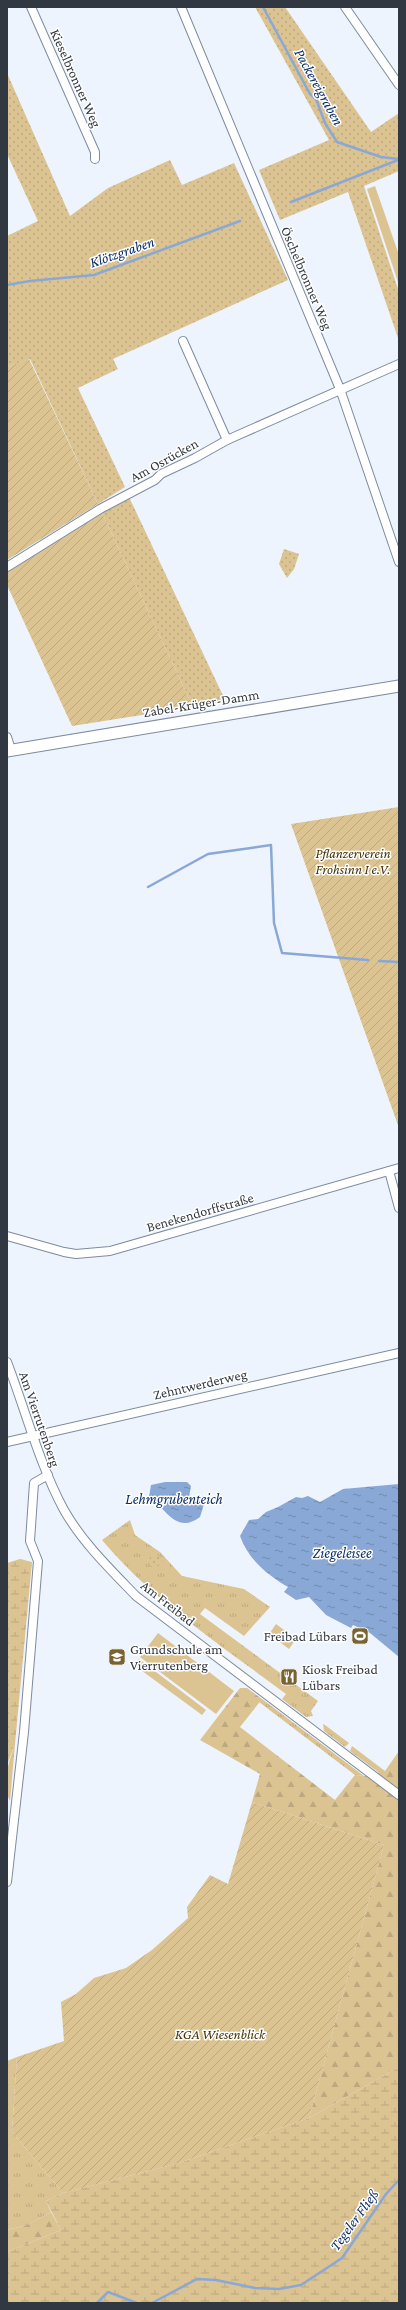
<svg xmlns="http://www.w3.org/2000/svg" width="406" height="2310" viewBox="0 0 406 2310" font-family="'Crimson Pro',serif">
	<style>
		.grass { fill: url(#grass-tufts) }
		.forest { fill: url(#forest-firs) }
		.wetland { fill: url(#wetland-marsh) }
		.park { fill: url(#park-dots) }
		.garden { fill: url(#garden-furrows) }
		.pitch { fill: #dcc392 }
		.water { fill: url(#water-ripples) }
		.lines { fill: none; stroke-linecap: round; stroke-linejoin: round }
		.stream { stroke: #8aa8d6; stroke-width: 2.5 }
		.street-casing { stroke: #7d8ba0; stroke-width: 10 }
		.secondary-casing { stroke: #7d8ba0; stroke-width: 13 }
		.street { stroke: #fff; stroke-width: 8 }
		.secondary { stroke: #fff; stroke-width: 11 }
		.labels { text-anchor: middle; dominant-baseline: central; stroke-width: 3; stroke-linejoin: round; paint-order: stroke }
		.street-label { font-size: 14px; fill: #323841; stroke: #fff }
		.park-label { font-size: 14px; font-style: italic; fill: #453306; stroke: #fff }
		.poi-label { font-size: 14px; fill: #323841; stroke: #fff; text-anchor: start }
		.water-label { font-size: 15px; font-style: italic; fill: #0b2f67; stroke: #fff }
	</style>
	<defs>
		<pattern id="grass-tufts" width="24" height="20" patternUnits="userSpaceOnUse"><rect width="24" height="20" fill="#dcc392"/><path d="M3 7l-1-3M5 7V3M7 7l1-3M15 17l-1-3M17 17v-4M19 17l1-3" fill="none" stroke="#bda87f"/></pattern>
		<pattern id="forest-firs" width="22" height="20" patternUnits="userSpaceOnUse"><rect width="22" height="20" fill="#dcc392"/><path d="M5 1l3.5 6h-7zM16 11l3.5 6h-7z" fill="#bda87f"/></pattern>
		<pattern id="wetland-marsh" width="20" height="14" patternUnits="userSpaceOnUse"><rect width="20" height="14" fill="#dcc392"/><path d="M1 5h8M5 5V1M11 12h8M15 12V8" fill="none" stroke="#bda87f"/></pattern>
		<pattern id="park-dots" width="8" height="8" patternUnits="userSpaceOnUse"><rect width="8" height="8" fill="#dcc392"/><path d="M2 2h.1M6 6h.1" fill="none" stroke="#bda87f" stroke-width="1.8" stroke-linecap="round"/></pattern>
		<pattern id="garden-furrows" width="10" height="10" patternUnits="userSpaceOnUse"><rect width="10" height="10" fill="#dcc392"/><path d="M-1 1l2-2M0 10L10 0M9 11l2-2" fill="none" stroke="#bda87f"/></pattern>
		<pattern id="water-ripples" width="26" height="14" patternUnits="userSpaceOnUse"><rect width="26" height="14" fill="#8aa8d6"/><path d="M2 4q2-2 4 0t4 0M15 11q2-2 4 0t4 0" fill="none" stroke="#718aaf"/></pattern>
	</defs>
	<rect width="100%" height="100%" fill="#edf4fd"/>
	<g class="grass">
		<path d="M130 1520 135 1535 160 1552 182 1576 244 1589 270 1607 244 1636 205 1608 200 1614 318 1701 311 1711 313 1716 306 1717 282 1699 286 1694C222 1646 153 1601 102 1540Z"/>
		<polygon points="262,1699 364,1776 355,1775 259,1702"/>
		<polygon points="323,1724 325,1725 349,1743 345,1747 324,1731"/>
		<polygon points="352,1746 385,1771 382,1775 350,1751"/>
		<polygon points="17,2057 12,2132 63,2193 46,2201 51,2212 27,2225 7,2230 7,2061"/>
	</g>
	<g class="forest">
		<polygon points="240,1688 247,1688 262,1699 240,1727 335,1800 355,1775 364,1776 385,1771 399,1751 399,2067 309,2118 384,1845 252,1802 260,1774 200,1740"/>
		<path d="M15 1744 10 1801C1 1784 9 1761 15 1744Z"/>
		<polygon points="51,2212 61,2230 7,2252 7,2230 27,2225"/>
	</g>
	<g class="wetland">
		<polygon points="20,1559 32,1562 15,1744 7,1765 7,1563"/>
		<polygon points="399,2067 399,2303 7,2303 7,2252 61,2230 46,2201 63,2193 179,2163 309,2118"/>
	</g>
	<g class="park">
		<polygon points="255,7 285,7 371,132 399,113 399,171 364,186 399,292 399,341 348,192 280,220 259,170 329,140"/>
		<polygon points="7,73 70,216 108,188 170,160 182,185 234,163 288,280 113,359 118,369 78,388 125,487 98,504 30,359 7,367 7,236 38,221 7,154"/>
		<polygon points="129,497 226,702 193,707 102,513"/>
		<polygon points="284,549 299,554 294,569 287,578 279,564"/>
		<circle cx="155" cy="1561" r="6"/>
	</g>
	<g class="garden">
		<polygon points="29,359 98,504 7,560 7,367"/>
		<polygon points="102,513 193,707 72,726 7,585 7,572"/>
		<polygon points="399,807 399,1128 291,824"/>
		<polygon points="252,1802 384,1845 309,2118 179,2163 63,2193 12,2132 17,2057 64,2041 61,2002 76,1994 94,1978 126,1968 152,1950 188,1918 187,1907 210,1875 228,1884"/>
	</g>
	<g class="pitch">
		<polygon points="375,186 399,255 399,285 367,189"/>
		<polygon points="276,1624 296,1639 289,1649 269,1634"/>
		<polygon points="158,1633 234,1691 216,1714 140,1657"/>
		<polygon points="139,1659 206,1710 202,1715 134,1665"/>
	</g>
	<g class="water">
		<path d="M165 1482H187L191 1486 189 1497 204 1496 205 1501 200 1517C176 1535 166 1508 149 1497L151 1485Z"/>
		<path d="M399 1484V1657L370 1633 353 1625 351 1628 326 1615 309 1597 296 1600 284 1592 288 1587C267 1575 248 1559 240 1536L249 1520 258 1519 266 1512 278 1507 296 1497 302 1498 308 1496 320 1502 343 1489Z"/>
	</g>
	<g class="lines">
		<g class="stream">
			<polyline points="263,7 310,94 316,99 325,123 337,142 381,157 399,159"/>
			<polyline points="291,202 398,160"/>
			<polyline points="7,285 30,281 94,275 240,221"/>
			<polyline points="148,887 208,854 271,845 274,923 282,953 368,960"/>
			<polyline points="379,961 399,962"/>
			<polyline points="97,2303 108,2292 137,2303"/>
			<polyline points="143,2303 152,2303 197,2279 216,2280 255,2288 279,2289 301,2285 342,2258 386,2194 399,2180"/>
		</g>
		<defs>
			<g id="street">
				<polyline points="31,7 95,152 95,159"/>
				<polyline points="181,7 340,389 399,562"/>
				<polyline points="345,7 399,85"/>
				<polyline points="183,341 227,440"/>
				<polyline points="7,567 100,509 155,480 161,474 195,458 227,440 399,364"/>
				<polyline points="7,737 11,750"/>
				<polyline points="389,1171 399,1208"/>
				<polyline points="7,1236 64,1252 76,1254 110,1251 399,1168"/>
				<path d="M7 1362C25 1409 40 1466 64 1510 82 1542 110 1569 136 1596L399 1795"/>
				<polyline points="7,1442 399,1353"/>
				<polyline points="7,1882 24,1732 38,1561 30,1541 34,1483 48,1475"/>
			</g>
			<polyline id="secondary" points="7,751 399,686"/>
		</defs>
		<use href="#street" class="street-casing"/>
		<use href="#secondary" class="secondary-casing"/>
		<use href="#street" class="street"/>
		<use href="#secondary" class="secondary"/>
	</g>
	<defs>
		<symbol id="stadium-square" viewBox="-11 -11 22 22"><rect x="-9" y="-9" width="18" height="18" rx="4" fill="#7a6333" stroke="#fff"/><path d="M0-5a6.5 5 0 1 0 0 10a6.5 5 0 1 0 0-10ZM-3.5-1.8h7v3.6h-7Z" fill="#fff"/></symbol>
		<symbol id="school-square" viewBox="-11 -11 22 22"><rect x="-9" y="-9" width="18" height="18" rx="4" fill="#7a6333" stroke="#fff"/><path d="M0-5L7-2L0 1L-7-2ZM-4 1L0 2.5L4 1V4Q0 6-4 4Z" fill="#fff"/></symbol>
		<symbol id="restaurant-square" viewBox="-11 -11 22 22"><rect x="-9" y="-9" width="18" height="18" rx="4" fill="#7a6333" stroke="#fff"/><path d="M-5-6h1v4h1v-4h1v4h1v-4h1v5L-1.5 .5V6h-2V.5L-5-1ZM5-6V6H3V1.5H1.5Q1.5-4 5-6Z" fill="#fff"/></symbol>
	</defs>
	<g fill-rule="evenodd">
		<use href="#stadium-square" x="350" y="1626" width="20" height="20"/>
		<use href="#school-square" x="107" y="1647" width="20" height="20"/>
		<use href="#restaurant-square" x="279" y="1667" width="20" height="20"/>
	</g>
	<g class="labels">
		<g class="street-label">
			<text transform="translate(76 78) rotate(66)">Kieselbronner Weg</text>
			<text transform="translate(307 278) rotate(67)">Öschelbronner Weg</text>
			<text transform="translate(164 460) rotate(-29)">Am Osrücken</text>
			<text transform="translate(201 703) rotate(-9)">Zabel-Krüger-Damm</text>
			<text transform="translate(200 1212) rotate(-16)">Benekendorffstraße</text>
			<text transform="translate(200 1384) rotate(-13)">Zehntwerderweg</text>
			<text transform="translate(40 1419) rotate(71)">Am Vierrutenberg</text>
			<text transform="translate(168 1603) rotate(38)">Am Freibad</text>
		</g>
		<g class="park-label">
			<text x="353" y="853">Pflanzerverein<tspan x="353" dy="16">Frohsinn I e.V.</tspan></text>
			<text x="220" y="2034">KGA Wiesenblick</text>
		</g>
		<g class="poi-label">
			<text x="347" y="1636" text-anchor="end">Freibad Lübars</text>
			<text x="130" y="1649">Grundschule am<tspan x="130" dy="16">Vierrutenberg</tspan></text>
			<text x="302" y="1669">Kiosk Freibad<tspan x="302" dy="16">Lübars</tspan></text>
		</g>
		<g class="water-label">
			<text transform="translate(319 87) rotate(61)">Packereigraben</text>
			<text transform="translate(122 252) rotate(-19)">Klötzgraben</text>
			<text x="174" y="1499">Lehmgrubenteich</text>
			<text x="342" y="1553">Ziegeleisee</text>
			<text transform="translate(354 2220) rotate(-54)">Tegeler Fließ</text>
		</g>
	</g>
	<rect width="406" height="2310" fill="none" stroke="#323841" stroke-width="16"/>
</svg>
